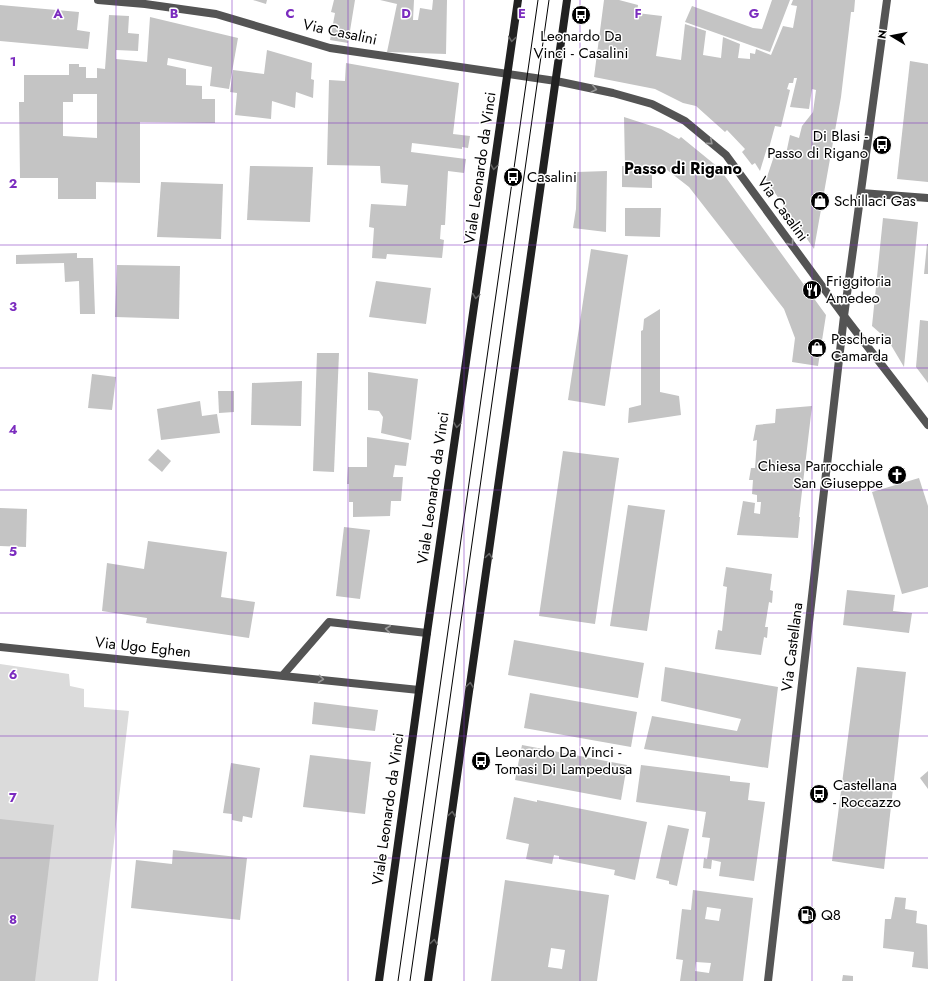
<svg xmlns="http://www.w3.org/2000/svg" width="928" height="981" viewBox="0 0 928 981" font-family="Jost,sans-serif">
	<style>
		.green { fill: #dbdbdb }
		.building { fill: #c4c4c4; fill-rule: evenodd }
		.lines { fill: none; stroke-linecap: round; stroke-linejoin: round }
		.street { stroke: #545454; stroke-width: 8 }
		.secondary { stroke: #212121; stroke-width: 8 }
		.tram { stroke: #000; stroke-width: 1 }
		.oneway { stroke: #646464 }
		.oneway2 { stroke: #989898 }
		.grid { fill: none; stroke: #7b2cbf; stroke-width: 1; stroke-opacity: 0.55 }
		.labels { text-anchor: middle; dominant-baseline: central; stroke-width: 3; stroke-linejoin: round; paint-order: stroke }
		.street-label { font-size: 15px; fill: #000; stroke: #fff }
		.poi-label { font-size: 15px; fill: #000; stroke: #fff; text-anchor: start }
		.neighbourhood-label { font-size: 16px; font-weight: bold; fill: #000; stroke: #fff }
		.grid-label { font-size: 13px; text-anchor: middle; font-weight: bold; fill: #7b2cbf; stroke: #fff; stroke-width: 3; stroke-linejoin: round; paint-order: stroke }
	</style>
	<rect width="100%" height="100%" fill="#fff"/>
	<polygon class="green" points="0,664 69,674 70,686 84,689 84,707 129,711 98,981 0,981"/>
	<g class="building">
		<polygon points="253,0 267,0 266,4"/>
		<polygon points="334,0 355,0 348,43 330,40 335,13 331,12"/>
		<polygon points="380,0 414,0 413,20 418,20 420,8 432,10 433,0 447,0 446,54 387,52 397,4"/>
		<polygon points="604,0 619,0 638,5 637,13 662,16 656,56 681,60 685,24 706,31 703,55 721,58 723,37 740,44 738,58 750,59 750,53 755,54 756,49 771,55 783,26 793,28 797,6 791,5 793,0 855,0 854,12 851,12 841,97 814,249 766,180 775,153 786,154 790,135 799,138 802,126 813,112 816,90 812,89 809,109 790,107 797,78 794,78 793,83 789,83 787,89 790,90 781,127 775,126 769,148 767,148 760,171 755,163 752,165 742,152 745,149 727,130 725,132 696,106 683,103 655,89 594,77"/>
		<polygon points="772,0 790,0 770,52 685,22 692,6 753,28 762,29"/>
		<polygon points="0,5 79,12 77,30 90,32 88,49 0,41"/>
		<path d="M109 15 129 16 128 33 139 34 138 51 116 50V59L147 62 150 17 238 38 229 89 210 86 212 67 168 58 167 65 186 69V85L202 86V99H215V123L140 122V183L96 182V199H58V178H20L19 102H24V75H69V64H79V67H86V78H97V68L105 69ZM73 94H97V138L63 136V102H73Z"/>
		<polygon points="267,50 312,63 311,79 314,80 313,98 296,92 295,108 272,101 271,119 235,115 237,93 230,92 233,70 264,74"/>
		<polygon points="910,61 928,64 928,182 897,179"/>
		<polygon points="346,63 459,83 453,134 470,136 468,148 462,147 462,149 412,143 411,152 466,159 464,173 448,171 445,225 441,225 440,239 444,240 442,258 387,254 386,259 372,258 374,228 369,227 371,204 406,206 408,185 381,183 380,166 327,165 329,80 345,81"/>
		<polygon points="624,117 661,129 679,139 681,137 719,168 826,315 818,366 792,362 795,338 784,309 689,187 662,166 661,173 652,171 652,188 622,187 622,166 625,166"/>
		<polygon points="250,166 313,167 310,222 247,220"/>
		<polygon points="607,171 606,232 573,228 576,209 577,172"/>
		<polygon points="161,182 223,184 221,239 157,237"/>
		<polygon points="625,208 661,208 660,237 625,236"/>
		<polygon points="883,218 918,222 904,367 888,340 872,326"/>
		<polygon points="927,244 928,244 928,274 924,274"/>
		<polygon points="591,249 628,255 605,406 568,400"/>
		<polygon points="77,253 77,258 93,258 95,314 80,314 79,281 65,282 64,263 16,264 16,255"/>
		<polygon points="117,265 180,266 179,319 115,317"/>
		<polygon points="376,281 431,288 426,324 369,317"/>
		<polygon points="660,309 660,392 679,396 681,415 628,423 629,408 641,405 641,331 643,330 644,319"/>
		<polygon points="920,320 928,321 928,383 916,367"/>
		<polygon points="317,353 339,353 334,472 313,471"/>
		<polygon points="368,372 418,379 411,440 381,433 383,417 379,411 368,410"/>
		<polygon points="92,374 116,377 112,410 88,408"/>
		<polygon points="302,381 301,426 251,425 252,383"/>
		<polygon points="218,391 234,391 234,412 219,413"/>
		<polygon points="200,401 202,416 217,414 220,433 161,440 157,409"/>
		<polygon points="812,406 799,517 800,517 798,538 737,535 743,501 755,503 754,513 760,514 761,502 757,502 757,495 752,494 753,480 749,480 751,468 755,468 757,440 753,441 756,425 775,423 776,409"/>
		<polygon points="367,437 409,443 406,466 395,465 393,477 403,477 401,501 391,501 390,516 353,517 353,502 349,502 349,484 347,484 348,467 367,467"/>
		<polygon points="158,449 171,461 162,472 148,460"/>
		<polygon points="563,451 619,458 595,624 539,616"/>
		<polygon points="919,478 928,506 928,587 902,594 872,492"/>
		<polygon points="628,505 665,510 647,631 610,626"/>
		<polygon points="0,508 27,509 26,547 0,546"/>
		<polygon points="344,527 370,530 360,599 336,596"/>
		<polygon points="148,541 227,552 221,597 255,602 249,638 146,623 147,618 102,611 107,563 144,569"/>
		<polygon points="726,567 772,574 770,590 773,591 772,603 769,602 765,627 768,627 767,638 764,637 761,655 715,649 718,630 722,631 727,587 723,586"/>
		<polygon points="847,590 895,595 893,611 912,613 909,633 843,625"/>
		<polygon points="514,640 644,663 638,698 508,675"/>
		<polygon points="665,667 778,687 768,768 644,749 652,716 737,731 741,719 661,701"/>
		<polygon points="857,667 906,672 884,869 832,861"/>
		<polygon points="530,693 637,712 631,747 524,728"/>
		<polygon points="314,702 378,710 375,731 312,724"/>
		<polygon points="522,745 627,765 621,800 515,780"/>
		<polygon points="310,755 371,762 365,814 303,807"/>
		<polygon points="231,763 260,768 252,818 243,816 242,822 232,820 232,814 223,813"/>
		<polygon points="641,765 730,776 730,781 750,783 748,800 765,802 754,881 719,876 721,862 712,860 711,869 703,868 704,858 707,859 710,838 702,837 706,812 636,802"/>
		<polygon points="928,771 928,789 920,778"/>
		<polygon points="514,797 537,802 537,800 647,822 635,880 614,875 615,870 559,859 559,856 554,855 552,864 526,859 529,844 506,839"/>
		<polygon points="0,819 54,825 35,981 0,981"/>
		<polygon points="668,825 689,829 677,886 669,884 669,881 656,878"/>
		<polygon points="173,850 247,858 240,920 131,908 136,860 172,864"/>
		<path d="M505 880 609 895 597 981H491ZM551 948 565 950 562 969 548 967Z"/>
		<path d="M693 890 753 898 743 981H680L683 960 676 959 682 909 691 910ZM707 907 721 909 719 921 705 919ZM696 962 711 963 709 973 695 971Z"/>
		<polygon points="895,897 906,898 905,909 917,911 916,923 927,925 928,969 912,967 914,952 883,948 885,919 891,919"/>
		<polygon points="843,975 853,976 853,981 842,981"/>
	</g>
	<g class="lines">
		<g class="street">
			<polyline points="98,0 145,4 216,14 330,48 556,81 613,93 652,104 685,121 726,155 844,316 928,425"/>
			<polyline points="861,193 928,198"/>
			<polyline points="0,647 419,690"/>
			<polyline points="283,675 329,622 427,633"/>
			<polyline points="768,981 844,316 887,0"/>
		</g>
		<g class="secondary">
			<polyline points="379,981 427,633 518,0"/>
			<polyline points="428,981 567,0"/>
		</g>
		<g class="tram">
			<polyline points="398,981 538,0"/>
			<polyline points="410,981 549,0"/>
		</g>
	</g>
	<defs><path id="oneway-chevron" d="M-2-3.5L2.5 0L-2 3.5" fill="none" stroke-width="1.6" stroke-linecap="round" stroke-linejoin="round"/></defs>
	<g class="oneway">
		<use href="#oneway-chevron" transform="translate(512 39) rotate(98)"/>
		<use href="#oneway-chevron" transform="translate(494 167) rotate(98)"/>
		<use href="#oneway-chevron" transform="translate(476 296) rotate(98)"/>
		<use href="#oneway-chevron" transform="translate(457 425) rotate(98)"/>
		<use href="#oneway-chevron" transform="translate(489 556) rotate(-82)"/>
		<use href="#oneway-chevron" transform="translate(470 685) rotate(-82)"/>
		<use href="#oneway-chevron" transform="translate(452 814) rotate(-82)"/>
		<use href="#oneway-chevron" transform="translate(434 942) rotate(-82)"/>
	</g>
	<g class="oneway2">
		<use href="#oneway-chevron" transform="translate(594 89) rotate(12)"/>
		<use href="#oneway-chevron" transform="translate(710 142) rotate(40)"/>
		<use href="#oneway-chevron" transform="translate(791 243) rotate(54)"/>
		<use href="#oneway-chevron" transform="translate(388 629) rotate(-174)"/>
		<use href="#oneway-chevron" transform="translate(321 679) rotate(6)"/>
	</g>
	<path class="grid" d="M116 0V981M232 0V981M348 0V981M464 0V981M580 0V981M696 0V981M812 0V981M0 123H928M0 245H928M0 368H928M0 490H928M0 613H928M0 736H928M0 858H928"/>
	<defs>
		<symbol id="bus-disc" viewBox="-11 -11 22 22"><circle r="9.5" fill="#000" stroke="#fff"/><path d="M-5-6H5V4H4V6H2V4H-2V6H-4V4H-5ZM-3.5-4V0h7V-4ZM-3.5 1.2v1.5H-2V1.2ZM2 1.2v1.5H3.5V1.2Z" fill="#fff"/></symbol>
		<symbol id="shop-disc" viewBox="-11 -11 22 22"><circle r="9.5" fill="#000" stroke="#fff"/><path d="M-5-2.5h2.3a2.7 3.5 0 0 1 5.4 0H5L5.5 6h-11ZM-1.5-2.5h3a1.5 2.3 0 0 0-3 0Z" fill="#fff"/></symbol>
		<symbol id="restaurant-disc" viewBox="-11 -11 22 22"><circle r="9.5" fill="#000" stroke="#fff"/><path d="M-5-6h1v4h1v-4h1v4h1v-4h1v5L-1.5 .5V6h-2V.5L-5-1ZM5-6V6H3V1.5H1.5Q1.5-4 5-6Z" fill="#fff"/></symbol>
		<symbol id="church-disc" viewBox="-11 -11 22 22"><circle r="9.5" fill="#000" stroke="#fff"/><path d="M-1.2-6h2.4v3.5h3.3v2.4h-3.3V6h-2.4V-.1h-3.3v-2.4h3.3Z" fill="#fff"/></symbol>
		<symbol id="fuel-disc" viewBox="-11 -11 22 22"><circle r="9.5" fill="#000" stroke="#fff"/><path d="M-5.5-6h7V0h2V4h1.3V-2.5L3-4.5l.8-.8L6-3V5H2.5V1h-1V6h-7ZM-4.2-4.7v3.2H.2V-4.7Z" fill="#fff"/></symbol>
	</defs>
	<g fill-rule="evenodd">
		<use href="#bus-disc" x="570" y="4" width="22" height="22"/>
		<use href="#bus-disc" x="871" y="134" width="22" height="22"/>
		<use href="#bus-disc" x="502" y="166" width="22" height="22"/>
		<use href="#shop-disc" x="809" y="190" width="22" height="22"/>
		<use href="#restaurant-disc" x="801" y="279" width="22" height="22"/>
		<use href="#shop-disc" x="806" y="337" width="22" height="22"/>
		<use href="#church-disc" x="886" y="464" width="22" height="22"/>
		<use href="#bus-disc" x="470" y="750" width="22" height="22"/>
		<use href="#bus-disc" x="808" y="783" width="22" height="22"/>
		<use href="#fuel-disc" x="796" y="904" width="22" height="22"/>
	</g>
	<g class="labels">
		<g class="street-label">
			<text transform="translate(340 32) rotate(12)">Via Casalini</text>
			<text transform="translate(480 168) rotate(-82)">Viale Leonardo da Vinci</text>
			<text transform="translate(783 209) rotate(54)">Via Casalini</text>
			<text transform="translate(433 488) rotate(-82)">Viale Leonardo da Vinci</text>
			<text transform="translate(143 647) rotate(6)">Via Ugo Eghen</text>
			<text transform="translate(792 647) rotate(-83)">Via Castellana</text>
			<text transform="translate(388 809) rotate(-82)">Viale Leonardo da Vinci</text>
		</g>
		<g class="poi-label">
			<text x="581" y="36" text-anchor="middle">Leonardo Da<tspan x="581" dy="17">Vinci - Casalini</tspan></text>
			<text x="868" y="136" text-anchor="end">Di Blasi -<tspan x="868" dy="17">Passo di Rigano</tspan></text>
			<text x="527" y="177">Casalini</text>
			<text x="834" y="201">Schillaci Gas</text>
			<text x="826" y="281">Friggitoria<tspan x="826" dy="17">Amedeo</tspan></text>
			<text x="831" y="339">Pescheria<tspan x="831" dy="17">Camarda</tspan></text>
			<text x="883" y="466" text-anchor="end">Chiesa Parrocchiale<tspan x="883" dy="17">San Giuseppe</tspan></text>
			<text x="495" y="752">Leonardo Da Vinci -<tspan x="495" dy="17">Tomasi Di Lampedusa</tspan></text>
			<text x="833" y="785">Castellana<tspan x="833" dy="17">- Roccazzo</tspan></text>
			<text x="821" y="915">Q8</text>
		</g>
		<g class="neighbourhood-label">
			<text x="683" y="168">Passo di Rigano</text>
		</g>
	</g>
	<g class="grid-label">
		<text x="58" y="18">A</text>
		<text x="174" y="18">B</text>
		<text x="290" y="18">C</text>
		<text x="406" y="18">D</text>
		<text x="522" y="18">E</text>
		<text x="638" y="18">F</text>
		<text x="754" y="18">G</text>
		<text x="13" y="66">1</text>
		<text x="13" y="188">2</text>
		<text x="13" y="311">3</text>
		<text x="13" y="434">4</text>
		<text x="13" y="556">5</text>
		<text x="13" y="679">6</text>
		<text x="13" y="802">7</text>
		<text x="13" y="924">8</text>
	</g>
	<g transform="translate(892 36) rotate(280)" stroke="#ffffff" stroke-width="3" paint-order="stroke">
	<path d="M0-3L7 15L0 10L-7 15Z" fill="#000000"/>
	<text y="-6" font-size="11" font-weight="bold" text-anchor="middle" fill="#000000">N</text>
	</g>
</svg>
